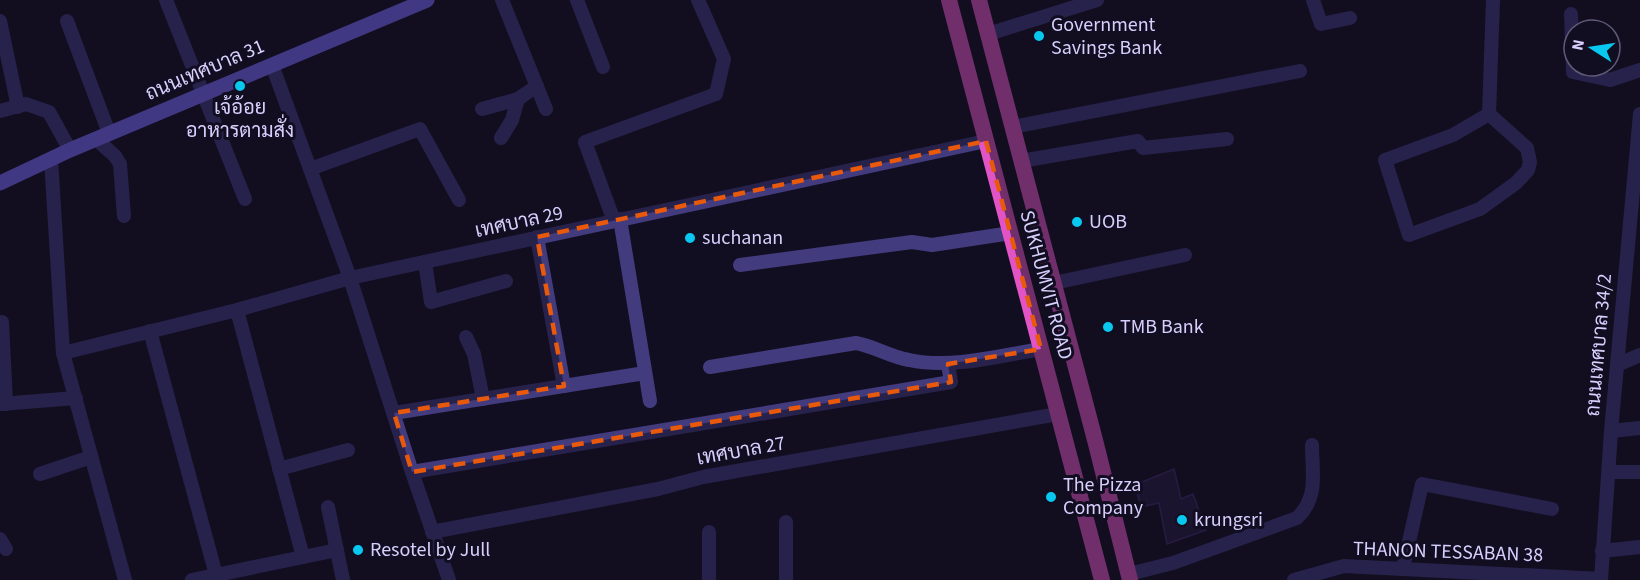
<svg xmlns="http://www.w3.org/2000/svg" width="1640" height="580" viewBox="0 0 1640 580" font-family="'Source Sans 3',Sarabun,sans-serif">
	<style>
		.building { fill: #251b41; stroke: #3f2d6c; stroke-width: 1.5 }
		.lines { fill: none; stroke-linecap: round; stroke-linejoin: round }
		.minor { stroke: #423b7e; stroke-width: 14 }
		.secondary { stroke: #786afa; stroke-width: 15 }
		.trunk { stroke: #e254c6; stroke-width: 16 }
		.marked { fill: none; stroke: #e8590c; stroke-width: 4.5; stroke-dasharray: 12 8; stroke-linejoin: round }
		.poi-dot { fill: #09c8f0; stroke: #120e21; stroke-width: 2 }
		.labels { text-anchor: middle; dominant-baseline: central; stroke-width: 6; stroke-linejoin: round; paint-order: stroke }
		.poi-label { font-size: 20px; fill: #d8cffd; stroke: #120e21; text-anchor: start }
		.street-label { font-size: 20px; fill: #d8cffd; stroke: #120e21 }
	</style>
	<rect width="100%" height="100%" fill="#120e21"/>
	<polygon class="building" points="1174,469 1181,499 1193,494 1206,530 1167,544 1159,503 1141,507 1135,485"/>
	<g class="lines">
		<g class="minor">
			<polyline points="166,0 245,199"/>
			<polyline points="502,0 546,109"/>
			<polyline points="577,0 603,67"/>
			<polyline points="1313,0 1321,24 1350,18"/>
			<polyline points="1571,14 1573,72 1610,80 1640,70"/>
			<polyline points="0,21 18,107"/>
			<polyline points="67,21 109,133"/>
			<polyline points="988,34 1097,0"/>
			<polyline points="272,65 350,278 412,472 449,580"/>
			<polyline points="482,109 518,99"/>
			<polyline points="0,111 26,104 49,112 70,150"/>
			<polygon points="1489,114 1527,148 1530,162 1528,170 1516,183 1480,209 1409,235 1385,160 1453,135"/>
			<polyline points="1489,114 1493,0"/>
			<polyline points="1013,127 1300,71"/>
			<polyline points="501,138 512,120 518,99 537,86"/>
			<polyline points="96,139 115,156 120,164 124,216"/>
			<polyline points="51,159 63,353 125,580"/>
			<polyline points="1021,161 1138,141 1143,148 1227,139"/>
			<polyline points="310,169 420,129 459,200"/>
			<polyline points="620,219 650,401"/>
			<polyline points="614,221 585,142 716,94 724,59 698,0"/>
			<polyline points="537,237 564,386"/>
			<polyline points="425,262 431,302 506,281"/>
			<polyline points="740,265 912,242 932,245 1011,233"/>
			<polyline points="1054,283 1185,255"/>
			<polyline points="237,310 303,557"/>
			<polyline points="2,322 6,404"/>
			<polyline points="150,331 216,575"/>
			<polyline points="466,337 474,354 483,399"/>
			<polyline points="63,353 237,310 350,278 986,141"/>
			<polyline points="1617,365 1640,355"/>
			<path d="M710 367 856 343C874 346 890 357 909 360 952 369 998 356 1041 349"/>
			<polyline points="0,404 76,398"/>
			<polyline points="394,413 645,373"/>
			<polyline points="1611,431 1640,428"/>
			<polyline points="279,469 348,450"/>
			<polyline points="412,472 951,382 948,364"/>
			<polyline points="1609,472 1640,472"/>
			<polyline points="40,474 91,457"/>
			<polyline points="328,507 343,580"/>
			<polyline points="432,532 658,489 703,477 1058,414"/>
			<polyline points="709,532 709,580"/>
			<polyline points="0,539 6,549"/>
			<polyline points="1602,551 1640,547"/>
			<polyline points="1403,568 1422,484 1552,509"/>
			<path d="M1129 574 1173 563 1297 518C1319 497 1312 473 1312 445"/>
			<polyline points="192,580 337,550"/>
			<polyline points="786,580 786,522"/>
			<polyline points="1294,580 1344,566 1601,579"/>
			<polyline points="1601,580 1611,431 1640,114"/>
		</g>
		<polyline class="secondary" points="0,183 70,150 427,0"/>
		<g class="trunk">
			<polyline points="949,0 1102,580"/>
			<polyline points="979,0 1095,440 1130,580"/>
		</g>
	</g>
	<path d="M0 0H1640V580H0ZM986 141 1041 349 948 364 951 382 412 472 394 413 564 386 537 237Z" fill="#120e21" fill-opacity=".55" fill-rule="evenodd"/>
	<path class="marked" d="M986 141 1041 349 948 364 951 382 412 472 394 413 564 386 537 237Z"/>
	<g class="poi-dot">
		<circle cx="1039" cy="36" r="6"/>
		<circle cx="240" cy="86" r="6"/>
		<circle cx="1077" cy="222" r="6"/>
		<circle cx="690" cy="238" r="6"/>
		<circle cx="1108" cy="327" r="6"/>
		<circle cx="1051" cy="497" r="6"/>
		<circle cx="1182" cy="520" r="6"/>
		<circle cx="358" cy="550" r="6"/>
	</g>
	<g class="labels">
		<g class="poi-label">
			<text x="1051" y="25">Government<tspan x="1051" dy="23">Savings Bank</tspan></text>
			<text x="240" y="108" text-anchor="middle">เจ้อ้อย<tspan x="240" dy="23">อาหารตามสั่ง</tspan></text>
			<text x="1089" y="222">UOB</text>
			<text x="702" y="238">suchanan</text>
			<text x="1120" y="327">TMB Bank</text>
			<text x="1063" y="485">The Pizza<tspan x="1063" dy="23">Company</tspan></text>
			<text x="1194" y="520">krungsri</text>
			<text x="370" y="550">Resotel by Jull</text>
		</g>
		<g class="street-label">
			<text transform="translate(205 70) rotate(-23)">ถนนเทศบาล 31</text>
			<text transform="translate(519 222) rotate(-12)">เทศบาล 29</text>
			<text transform="translate(1046 285) rotate(75)">SUKHUMVIT ROAD</text>
			<text transform="translate(1599 345) rotate(-85)">ถนนเทศบาล 34/2</text>
			<text transform="translate(741 451) rotate(-10)">เทศบาล 27</text>
			<text transform="translate(1448 552) rotate(2)">THANON TESSABAN 38</text>
		</g>
	</g>
	<g transform="translate(1592 48) rotate(282)"><circle r="28" fill="#120e21" stroke="#615b79" stroke-width="1.5"/>
	<path d="M0-4.5L10 22L0 15L-10 22Z" fill="#09c8f0"/>
	<text y="-9" font-size="16" font-weight="bold" text-anchor="middle" fill="#d8cffd">N</text>
	</g>
</svg>
